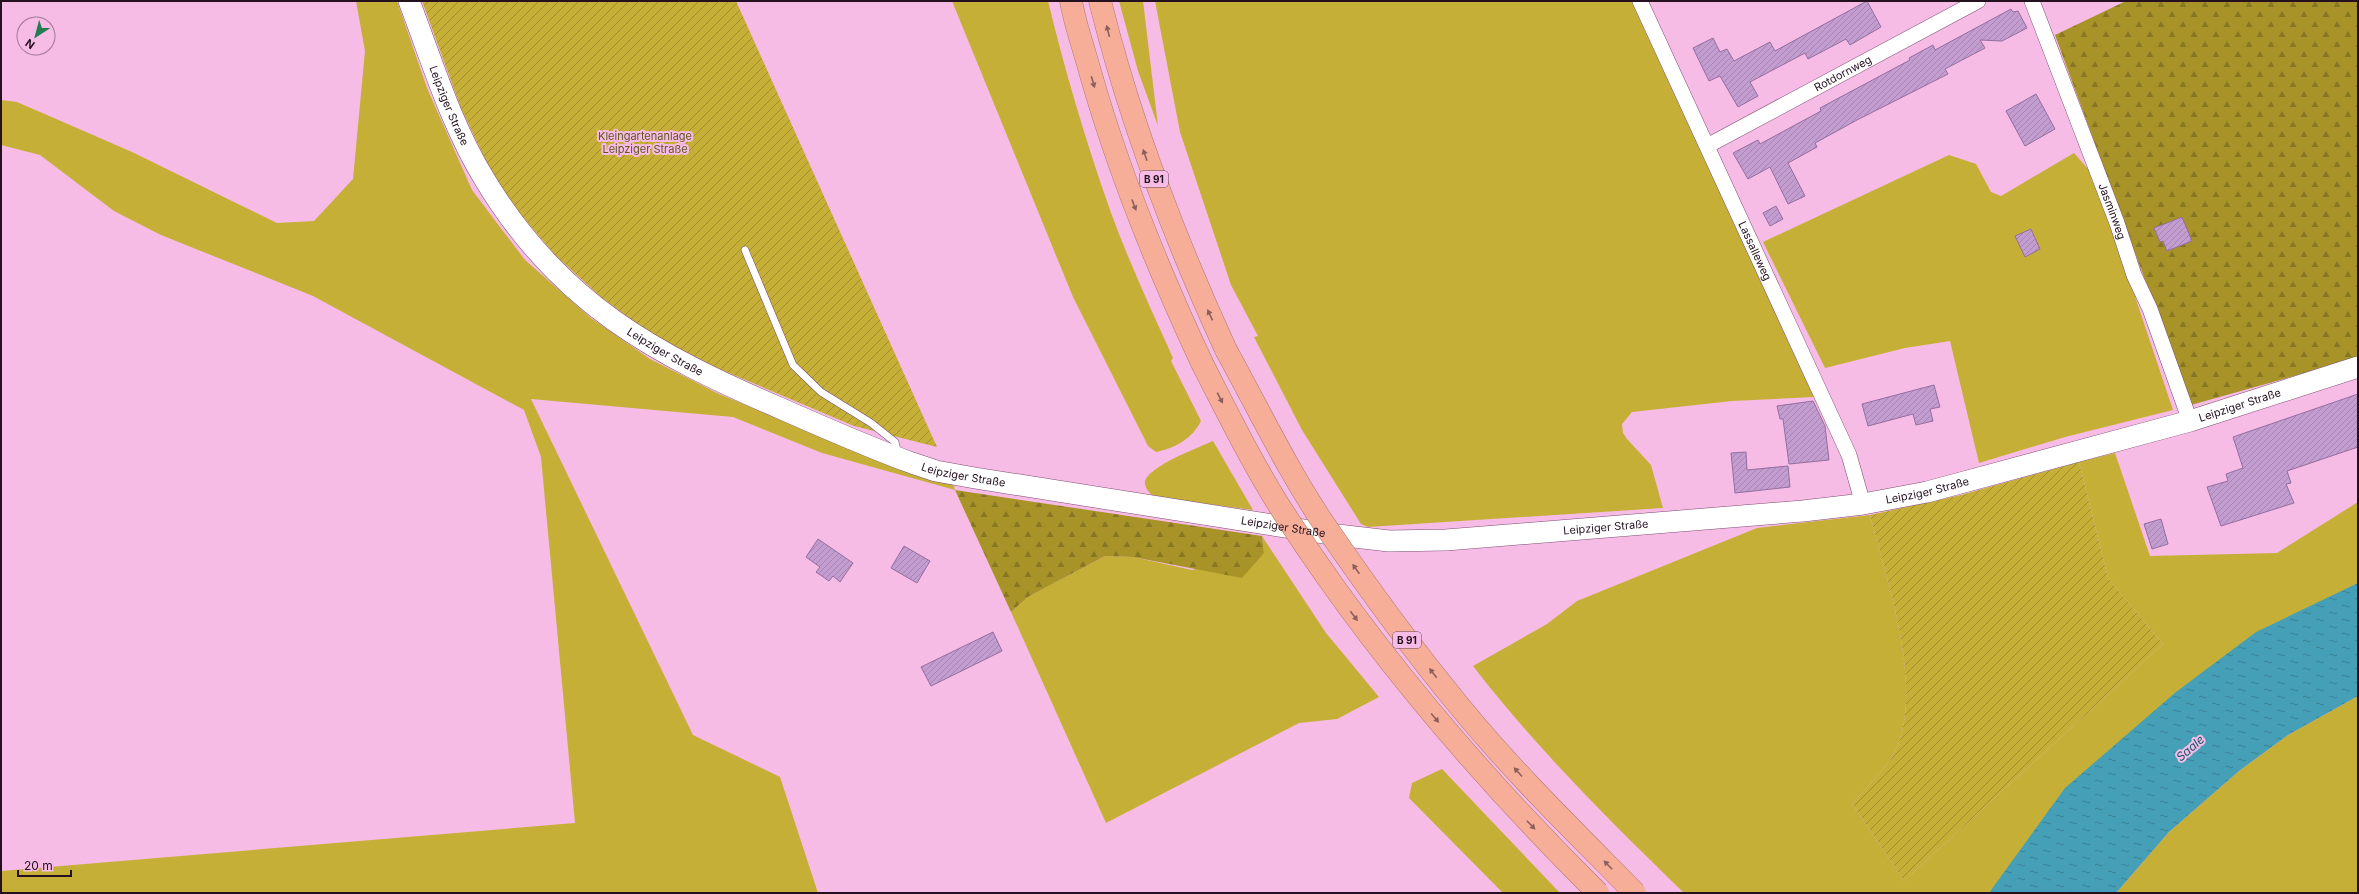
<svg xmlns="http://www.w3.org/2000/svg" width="2359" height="894" viewBox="0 0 2359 894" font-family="Inter,sans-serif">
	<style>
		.grass { fill: #c6af36 }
		.forest { fill: url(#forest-firs) }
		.garden { fill: url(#garden-furrows) }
		.water { fill: url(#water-ripples) }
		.building { fill: url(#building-hatch); stroke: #936e9f }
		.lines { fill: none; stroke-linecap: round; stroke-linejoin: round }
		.lane-casing { stroke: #7f4d71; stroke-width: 8 }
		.street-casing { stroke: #7f4d71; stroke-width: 16 }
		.secondary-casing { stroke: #7f4d71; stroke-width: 22 }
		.highway-casing { stroke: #ac776e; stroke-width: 23 }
		.lane { stroke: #fff; stroke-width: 7 }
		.street { stroke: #fff; stroke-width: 15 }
		.secondary { stroke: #fff; stroke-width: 21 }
		.highway { stroke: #f6ae98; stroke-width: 22 }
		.highway-bridge-casing { stroke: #ac776e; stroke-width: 23; stroke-linecap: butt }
		.highway-bridge { stroke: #f6ae98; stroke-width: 22 }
		.oneway { fill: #8d5f5c }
		.labels { text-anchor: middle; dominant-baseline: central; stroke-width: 4; stroke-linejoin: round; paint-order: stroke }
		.shield { fill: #f6bce5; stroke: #63445a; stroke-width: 1 }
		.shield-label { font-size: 10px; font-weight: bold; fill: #24101f }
		.street-label { font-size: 11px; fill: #24101f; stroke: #f6bce5 }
		.park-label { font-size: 11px; fill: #625722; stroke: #f6bce5 }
		.water-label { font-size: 12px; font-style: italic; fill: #0d5b6c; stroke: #f6bce5 }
	</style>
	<defs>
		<pattern id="forest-firs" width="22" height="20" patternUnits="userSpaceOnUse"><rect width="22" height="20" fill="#a79328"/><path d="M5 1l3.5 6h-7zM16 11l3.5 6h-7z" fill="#872"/></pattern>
		<pattern id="garden-furrows" width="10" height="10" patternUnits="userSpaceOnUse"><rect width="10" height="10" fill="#c6af36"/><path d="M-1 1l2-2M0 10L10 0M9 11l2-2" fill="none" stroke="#a18d2d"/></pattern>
		<pattern id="water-ripples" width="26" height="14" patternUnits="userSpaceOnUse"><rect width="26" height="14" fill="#449fb7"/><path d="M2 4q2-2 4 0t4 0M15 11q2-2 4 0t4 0" fill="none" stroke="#398094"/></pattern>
		<pattern id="building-hatch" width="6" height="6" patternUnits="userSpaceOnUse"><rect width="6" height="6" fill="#c39cd0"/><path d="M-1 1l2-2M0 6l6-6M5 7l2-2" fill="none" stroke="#a785b2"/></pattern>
	</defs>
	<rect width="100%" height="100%" fill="#f6bce5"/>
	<g class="grass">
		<polygon points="356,1 397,1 427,88 472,190 525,260 591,318 650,359 717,393 831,441 953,483 955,490 822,453 733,417 531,399 693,735 780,777 818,893 1,893 1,871 575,823 541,457 524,410 313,296 161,235 114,211 40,155 1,145 1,100 17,102 132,152 277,223 314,221 353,179 365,51"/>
		<path d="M952 1H1048C1065 71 1086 142 1110 210 1128 260 1151 309 1173 358L1171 361 1201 421C1192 439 1175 448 1156 452L1148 446 1073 297Z"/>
		<polygon points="1119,1 1143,1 1158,126 1138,71"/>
		<polygon points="1155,1 1632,1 1814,397 1732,401 1632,412 1622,424 1623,433 1627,439 1651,465 1663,508 1368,527 1361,524 1302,430 1254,337 1258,336 1231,285 1180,132"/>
		<polygon points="2074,153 2095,177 2173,410 2065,437 1979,463 1950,341 1905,348 1825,368 1763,242 1949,155 1976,164 1991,192 2001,196"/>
		<path d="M1213 441 1253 510 1154 497C1150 493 1146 490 1145 484 1143 468 1200 447 1213 441Z"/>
		<path d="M2115 453 2150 556 2277 553 2358 502V586L1991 893H1684C1610 821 1536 748 1473 666L1547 624 1577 601 1757 528 1870 515C1887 582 1925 687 1895 752 1889 765 1862 792 1852 804L1904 881 2163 644 2108 578 2079 462Z"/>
		<polygon points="1262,536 1326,633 1379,697 1337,719 1299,723 1106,823 1011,612 1028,597 1105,556 1133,557 1192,570 1264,553"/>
		<polygon points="2358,696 2358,893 2116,893 2169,832 2239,771 2288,735"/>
		<polygon points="1442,769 1560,893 1503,893 1409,798 1412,783"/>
	</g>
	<g class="forest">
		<polygon points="2126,1 2358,1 2358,356 2308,372 2191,405 2055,35"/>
		<polygon points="955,490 1262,536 1264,553 1242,578 1133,557 1105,556 1028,597 1011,612"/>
	</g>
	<g class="garden">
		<polygon points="422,1 736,1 937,447 854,426 715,367 652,334 602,298 556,256 520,214 493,176 461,108"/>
		<path d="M2079 462 2108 578 2163 644 1904 881 1852 804C1862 792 1889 765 1895 752 1925 687 1887 582 1870 515L1961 495Z"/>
	</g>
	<polygon class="water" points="2358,583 2358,696 2288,735 2239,771 2169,832 2116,893 1989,893 2065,788 2176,692 2256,632"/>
	<g class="building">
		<polygon points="1867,1 1881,27 1850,45 1846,39 1808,59 1805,53 1750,82 1758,96 1738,107 1720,76 1709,81 1693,48 1713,38 1720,52 1727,49 1734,61 1770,42 1775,51"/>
		<polygon points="2011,9 2013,12 2018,11 2027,28 2002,41 1980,40 1985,48 1945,69 1948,74 1857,120 1815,143 1817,147 1788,163 1805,196 1788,204 1770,167 1748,179 1733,153 1758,140 1760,144 1821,111 1820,108 1910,60 1909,58 1933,45 1935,50"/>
		<polygon points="2036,94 2055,129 2025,146 2006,111"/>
		<polygon points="1776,206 1783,219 1770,226 1763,213"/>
		<polygon points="2182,217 2192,241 2167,251 2163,241 2160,242 2154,228"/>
		<polygon points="2031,229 2040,249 2025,257 2015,236"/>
		<polygon points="1934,385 1940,407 1930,409 1933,421 1916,425 1913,414 1868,426 1862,404"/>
		<polygon points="2358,394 2358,447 2287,471 2291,483 2286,484 2294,503 2221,526 2207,487 2228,481 2226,474 2243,468 2233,437"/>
		<polygon points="1813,401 1825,426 1829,460 1789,464 1783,419 1780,419 1777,406"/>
		<polygon points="1746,452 1747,470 1788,466 1790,487 1735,493 1731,453"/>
		<polygon points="2161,519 2168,544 2152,549 2144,524"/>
		<polygon points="818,539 853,563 840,582 833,576 829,581 816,572 820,567 806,557"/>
		<polygon points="904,546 930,561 917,583 891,568"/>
		<polygon points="993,632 1002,651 931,686 921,667"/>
	</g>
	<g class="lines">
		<defs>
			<polyline id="lane" points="745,250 793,365 821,392 871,423 895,442 898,454"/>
			<g id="street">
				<path id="s1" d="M1640 1 1849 455 1863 504"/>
				<path id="s2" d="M2032 1 2117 223 2134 275 2150 309 2190 421"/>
				<path id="s3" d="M1707 146 1978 1"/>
			</g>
			<g id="secondary">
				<path id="s4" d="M409 1C432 61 451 125 485 180 559 303 654 354 782 409 825 428 868 447 912 463L936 471 975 478 1329 534 1389 541 1446 540 1803 511 1863 504 1927 492 2190 421 2358 367"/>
			</g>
			<g id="highway">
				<path d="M1071 1C1075 24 1083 46 1089 68 1118 171 1157 267 1202 363"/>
				<path d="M1100 1C1130 122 1174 237 1226 350"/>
			</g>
		</defs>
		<use href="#lane" class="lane-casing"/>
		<use href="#street" class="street-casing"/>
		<use href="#secondary" class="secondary-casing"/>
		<use href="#highway" class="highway-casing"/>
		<use href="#lane" class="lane"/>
		<use href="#street" class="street"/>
		<use href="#secondary" class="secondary"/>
		<use href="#highway" class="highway"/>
		<defs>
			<g id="highway-bridge">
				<path d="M1226 350C1258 408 1287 469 1324 524 1367 587 1412 649 1461 708 1515 774 1576 833 1635 893"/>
				<path d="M1202 363C1229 416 1255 469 1287 518 1376 655 1482 778 1598 893"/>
			</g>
		</defs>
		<use href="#highway-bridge" class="highway-bridge-casing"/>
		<use href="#highway-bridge" class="highway-bridge"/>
	</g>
	<defs><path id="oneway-solid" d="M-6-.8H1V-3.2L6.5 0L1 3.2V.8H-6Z"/></defs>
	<g class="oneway">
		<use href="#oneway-solid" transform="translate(1108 31) rotate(-104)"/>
		<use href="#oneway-solid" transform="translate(1093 82) rotate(74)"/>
		<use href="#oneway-solid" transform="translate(1145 155) rotate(-109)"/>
		<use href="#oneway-solid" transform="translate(1134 205) rotate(69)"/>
		<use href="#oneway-solid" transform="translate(1210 315) rotate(-115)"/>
		<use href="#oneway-solid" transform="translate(1220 398) rotate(63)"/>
		<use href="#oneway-solid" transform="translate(1356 569) rotate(-125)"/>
		<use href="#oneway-solid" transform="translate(1354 616) rotate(53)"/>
		<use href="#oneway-solid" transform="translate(1433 673) rotate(-128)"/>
		<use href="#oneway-solid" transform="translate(1435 718) rotate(50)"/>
		<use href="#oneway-solid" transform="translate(1518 772) rotate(-132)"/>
		<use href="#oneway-solid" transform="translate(1531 825) rotate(46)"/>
		<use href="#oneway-solid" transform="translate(1608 865) rotate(-134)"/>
	</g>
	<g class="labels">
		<g class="shield">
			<rect x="1140" y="171" width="28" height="16" rx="3"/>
			<rect x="1393" y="632" width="28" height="16" rx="3"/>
		</g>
		<g class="shield-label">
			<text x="1154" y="179">B 91</text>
			<text x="1407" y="640">B 91</text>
		</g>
		<g class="street-label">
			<text stroke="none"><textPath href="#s3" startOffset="154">Rotdornweg</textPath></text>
			<text stroke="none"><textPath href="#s4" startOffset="112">Leipziger Straße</textPath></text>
			<text stroke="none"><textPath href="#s2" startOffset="225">Jasminweg</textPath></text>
			<text stroke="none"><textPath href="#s1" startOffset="275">Lassalleweg</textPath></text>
			<text stroke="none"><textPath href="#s4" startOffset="447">Leipziger Straße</textPath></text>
			<text stroke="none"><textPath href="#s4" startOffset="2067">Leipziger Straße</textPath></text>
			<text stroke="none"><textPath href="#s4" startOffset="771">Leipziger Straße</textPath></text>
			<text stroke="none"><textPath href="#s4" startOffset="1743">Leipziger Straße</textPath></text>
			<text stroke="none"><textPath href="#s4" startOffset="1419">Leipziger Straße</textPath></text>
			<text stroke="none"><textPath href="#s4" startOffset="1095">Leipziger Straße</textPath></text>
		</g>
		<g class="park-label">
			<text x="645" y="136">Kleingartenanlage<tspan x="645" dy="13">Leipziger Straße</tspan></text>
		</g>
		<g class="water-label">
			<text transform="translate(2190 748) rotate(-41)">Saale</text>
		</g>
	</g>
	<rect width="2359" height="894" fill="none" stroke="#24101f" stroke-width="4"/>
	<g transform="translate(36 36) rotate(216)"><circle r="19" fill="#f6bce5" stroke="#a27796"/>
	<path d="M0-3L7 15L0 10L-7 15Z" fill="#237d51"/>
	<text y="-6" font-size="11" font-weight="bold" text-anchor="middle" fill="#24101f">N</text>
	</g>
	<path d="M18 870v6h53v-6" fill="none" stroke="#24101f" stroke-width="2"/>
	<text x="24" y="870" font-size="12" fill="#24101f" stroke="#f6bce5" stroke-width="3" paint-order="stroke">20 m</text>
</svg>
